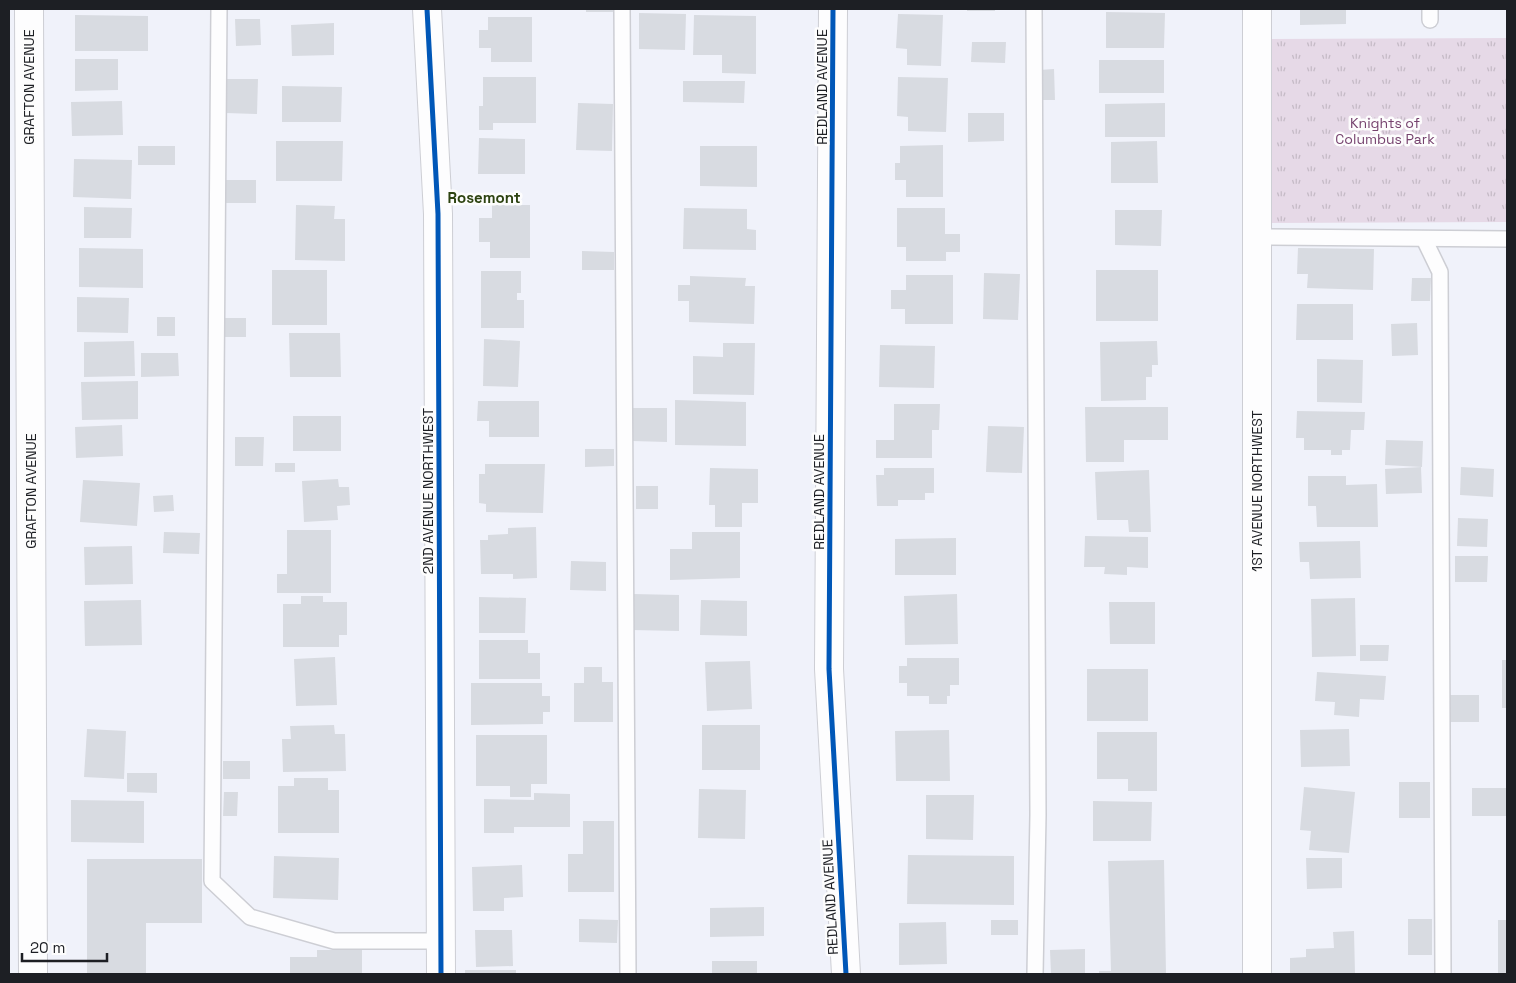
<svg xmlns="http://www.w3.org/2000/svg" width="1516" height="983" viewBox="0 0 1516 983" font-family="'Space Grotesk',sans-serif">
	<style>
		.park { fill: url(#park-tufts) }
		.building { fill: #d8dbe1 }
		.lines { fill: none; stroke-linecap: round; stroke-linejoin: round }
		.service-casing { stroke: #cdced4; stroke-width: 18 }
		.minor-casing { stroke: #cdced4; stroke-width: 30 }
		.service { stroke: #fdfdfe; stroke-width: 15 }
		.minor { stroke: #fdfdfe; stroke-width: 28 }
		.cycleway-casing { stroke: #fdfdfd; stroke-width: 8 }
		.cycleway { stroke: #0057b8; stroke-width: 5 }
		.labels { text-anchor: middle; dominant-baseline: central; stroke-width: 5; stroke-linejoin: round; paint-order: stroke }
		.street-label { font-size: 14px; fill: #1d1f24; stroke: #fdfdfd }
		.park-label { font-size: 14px; fill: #76426e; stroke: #fdfdfd }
		.neighbourhood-label { font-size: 15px; font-weight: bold; fill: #2d4311; stroke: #fdfdfd }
	</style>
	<defs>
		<pattern id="park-tufts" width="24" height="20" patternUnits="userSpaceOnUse" patternTransform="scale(1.25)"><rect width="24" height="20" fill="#e6d9e7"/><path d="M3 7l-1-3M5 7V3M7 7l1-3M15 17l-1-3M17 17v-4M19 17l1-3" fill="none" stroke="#c5bac6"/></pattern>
	</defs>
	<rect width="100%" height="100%" fill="#f0f2fa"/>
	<polygon class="park" points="1507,38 1507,222 1264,223 1263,39"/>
	<g class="building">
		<rect x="586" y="9" width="28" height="3"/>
		<rect x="967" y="9" width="28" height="2"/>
		<polygon points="1300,9 1346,9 1346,24 1300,25"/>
		<polygon points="1106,12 1165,13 1164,48 1106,48"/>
		<polygon points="639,13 686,14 685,50 639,49"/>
		<polygon points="898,14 943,15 941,66 907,65 907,49 896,48"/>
		<polygon points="75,15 148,16 148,51 75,51"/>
		<polygon points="694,15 756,16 756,74 722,73 722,55 693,55"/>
		<polygon points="488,17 532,17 532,62 491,62 491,48 479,48 479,30 488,30"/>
		<polygon points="235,19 260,19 261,45 236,46"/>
		<polygon points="334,23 334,55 292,56 291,25"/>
		<polygon points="972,42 1006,42 1005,63 971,62"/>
		<polygon points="75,59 118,59 118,90 75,91"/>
		<rect x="1099" y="60" width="65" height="33"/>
		<polygon points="1054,69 1055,100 1040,100 1039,70"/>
		<polygon points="483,77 536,77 536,123 493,123 493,130 479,130 479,106 483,106"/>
		<polygon points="898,77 948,78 946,132 908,131 908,117 897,116"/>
		<polygon points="226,79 258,79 257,114 226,113"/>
		<polygon points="683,81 745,81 744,103 683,102"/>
		<polygon points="282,86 342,87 341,122 282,122"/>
		<polygon points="122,101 123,135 72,136 71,102"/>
		<polygon points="578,103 613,104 612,151 576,150"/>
		<polygon points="1165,103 1165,137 1105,137 1105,104"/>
		<polygon points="968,113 1004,113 1004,141 968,142"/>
		<polygon points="479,138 525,139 525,174 478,174"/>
		<polygon points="276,141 343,141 342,181 276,181"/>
		<polygon points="1157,141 1158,183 1111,183 1111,142"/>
		<polygon points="943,145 943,197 906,197 906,180 895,180 895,163 900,163 900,146"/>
		<rect x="138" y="146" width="37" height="19"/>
		<polygon points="700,146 757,146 757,187 700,186"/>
		<polygon points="74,159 132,160 131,199 73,197"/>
		<rect x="225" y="180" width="31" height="23"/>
		<polygon points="296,205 335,206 334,219 345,219 345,261 295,260"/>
		<polygon points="492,205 530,205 530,258 490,258 490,242 479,242 479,218 492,218"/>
		<polygon points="84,207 132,208 131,238 84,238"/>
		<polygon points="684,208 747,209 747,229 756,230 756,250 683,249"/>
		<polygon points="897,208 945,208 945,234 960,234 960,252 946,252 946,261 906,261 906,247 897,247"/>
		<polygon points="1115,210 1162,210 1161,246 1115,245"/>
		<polygon points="79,248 143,249 143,288 79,287"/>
		<polygon points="1298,248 1374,249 1373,290 1307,288 1308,274 1297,274"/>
		<polygon points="582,251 614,252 614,270 582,270"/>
		<rect x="272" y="270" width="55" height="55"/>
		<rect x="1096" y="270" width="62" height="51"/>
		<polygon points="481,271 521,271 521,293 517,293 517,300 524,300 524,328 481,328"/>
		<polygon points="984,273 1020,274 1018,320 983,319"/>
		<polygon points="906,275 953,275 953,324 905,324 905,309 891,309 891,290 906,290"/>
		<polygon points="690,276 746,278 745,286 755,286 754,324 689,322 689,301 678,301 678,285 690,285"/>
		<polygon points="1412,278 1431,278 1430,301 1411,301"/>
		<polygon points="77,297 129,298 128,333 77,332"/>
		<polygon points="1297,304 1353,304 1353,340 1296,340"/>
		<rect x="157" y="317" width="18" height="19"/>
		<rect x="220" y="318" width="26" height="19"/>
		<polygon points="1417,323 1418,355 1392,356 1391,324"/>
		<polygon points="289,333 340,333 341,377 290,377"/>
		<polygon points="484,339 520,341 518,387 483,386"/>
		<polygon points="134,341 135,376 84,377 84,342"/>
		<polygon points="1157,341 1158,365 1152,365 1152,377 1146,377 1146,400 1101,401 1100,342"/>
		<polygon points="723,343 755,343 754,395 693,394 693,356 723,357"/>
		<polygon points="880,345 935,346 934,388 879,387"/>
		<polygon points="141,353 178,353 179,376 141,377"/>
		<polygon points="1317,359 1363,360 1362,403 1317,402"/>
		<polygon points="138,381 138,419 82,420 81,382"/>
		<polygon points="675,400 746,402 746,446 675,445"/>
		<polygon points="478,401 539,401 539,437 489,437 489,421 477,421"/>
		<polygon points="894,404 940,404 939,430 932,430 932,458 876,458 876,440 894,440"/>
		<polygon points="1085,407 1168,407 1168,440 1124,440 1124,462 1086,462"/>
		<polygon points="633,408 667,408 667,442 632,441"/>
		<polygon points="1297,411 1365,412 1364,430 1351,430 1350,450 1342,450 1342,455 1331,455 1331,450 1304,450 1304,438 1296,438"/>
		<rect x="293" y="416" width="48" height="35"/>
		<polygon points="122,425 123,456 76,458 75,427"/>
		<polygon points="988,426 1024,427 1022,473 986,472"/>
		<polygon points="235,437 264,437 263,466 235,466"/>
		<polygon points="1386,440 1423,441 1422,467 1385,465"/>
		<polygon points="585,449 614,449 614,466 585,467"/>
		<rect x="275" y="463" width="20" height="9"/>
		<polygon points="485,464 545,464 543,513 486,512 486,504 479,503 479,474 485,474"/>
		<polygon points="1421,467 1422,493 1386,494 1385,469"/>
		<polygon points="1461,467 1494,469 1493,497 1460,495"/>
		<polygon points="710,468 758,469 758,503 742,503 742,527 715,527 715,505 709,505"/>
		<polygon points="884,468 934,468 934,493 925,493 925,500 898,500 898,506 877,506 876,475 884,475"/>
		<polygon points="1149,470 1151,532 1129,532 1128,520 1097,520 1095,472"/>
		<polygon points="1308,476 1346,476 1346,485 1377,484 1378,527 1317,527 1316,506 1308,506"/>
		<polygon points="338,479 339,487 349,487 350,505 337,506 338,520 304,522 302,481"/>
		<polygon points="83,480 140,483 137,526 80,522"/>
		<rect x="636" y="486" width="22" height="23"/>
		<polygon points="173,495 174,511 154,512 153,496"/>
		<polygon points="1458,518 1488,519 1487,547 1457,546"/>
		<polygon points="536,527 537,578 513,579 513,574 481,574 480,540 488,540 488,535 508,534 508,528"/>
		<polygon points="287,530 331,530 331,593 277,593 277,574 287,574"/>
		<polygon points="164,532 200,533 199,554 163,553"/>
		<polygon points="692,532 740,532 740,578 670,580 670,549 692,549"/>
		<polygon points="1085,536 1148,537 1148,568 1127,567 1127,575 1104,574 1105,567 1084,567"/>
		<polygon points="956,538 956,575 895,575 895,539"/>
		<polygon points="1360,541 1361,578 1310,579 1309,562 1300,562 1299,542"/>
		<polygon points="132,546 133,584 85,585 84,547"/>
		<polygon points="1455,556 1488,556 1487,582 1455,582"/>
		<polygon points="571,561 606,562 606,591 570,590"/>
		<polygon points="633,594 679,595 679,631 632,630"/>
		<polygon points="957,594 958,644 905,645 904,596"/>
		<polygon points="301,596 323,596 323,602 347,602 347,635 339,635 339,647 283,647 283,604 301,604"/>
		<polygon points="479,597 526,598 525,633 479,633"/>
		<polygon points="1355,598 1356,656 1312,657 1311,599"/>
		<polygon points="141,600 142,645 85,646 84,601"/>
		<polygon points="701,600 747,601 747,636 700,635"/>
		<polygon points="1109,602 1155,602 1155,644 1110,644"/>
		<polygon points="479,640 528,640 528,653 540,653 540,679 479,679"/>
		<polygon points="1360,645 1389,645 1388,661 1360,661"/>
		<polygon points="335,657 337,705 296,706 294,659"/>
		<polygon points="907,658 959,658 959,685 950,685 950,696 947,696 947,704 929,704 929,696 907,696 907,683 899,683 899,666 907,666"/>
		<rect x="1502" y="660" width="5" height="48"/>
		<polygon points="750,661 752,709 707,711 705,662"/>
		<polygon points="584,667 602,667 602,682 613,682 613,722 574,722 574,683 584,683"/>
		<rect x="1087" y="669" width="61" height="52"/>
		<polygon points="1317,672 1386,676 1384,700 1360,699 1359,717 1334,715 1335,702 1315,701"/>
		<polygon points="471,683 542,683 542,696 550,696 550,712 543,712 543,724 471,725"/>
		<rect x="1450" y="695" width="29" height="27"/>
		<polygon points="334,725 335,734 345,734 346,771 283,772 282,739 291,739 290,726"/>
		<rect x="702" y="725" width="58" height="45"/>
		<polygon points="87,729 126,731 124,779 84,777"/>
		<polygon points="1349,729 1350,766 1301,767 1300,730"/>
		<polygon points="949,730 950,781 896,781 895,731"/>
		<polygon points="1097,732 1157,732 1157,791 1128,791 1128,779 1097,779"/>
		<polygon points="476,735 547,735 547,784 531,784 531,797 510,797 510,786 476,786"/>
		<rect x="223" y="761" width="27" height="18"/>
		<polygon points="127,773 157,773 157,793 127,792"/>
		<polygon points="294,778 328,778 328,790 339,790 339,833 278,833 278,786 294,786"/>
		<rect x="1399" y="782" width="31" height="36"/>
		<polygon points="1304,787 1355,792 1349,853 1309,850 1311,831 1300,830"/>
		<rect x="1472" y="788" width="35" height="28"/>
		<polygon points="699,789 746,790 745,839 698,838"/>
		<polygon points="224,792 238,792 237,816 223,816"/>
		<polygon points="534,793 570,794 570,827 514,827 514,833 484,833 484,799 534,800"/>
		<polygon points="926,795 974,795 973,840 926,839"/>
		<polygon points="71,800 144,801 144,843 71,842"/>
		<polygon points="1093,801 1152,802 1151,841 1093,841"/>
		<polygon points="583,821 614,821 614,892 568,892 568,854 583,854"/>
		<polygon points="908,855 1014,856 1014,905 907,904"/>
		<polygon points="274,856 339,858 338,900 273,898"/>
		<polygon points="1306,858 1342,858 1342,888 1307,889"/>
		<polygon points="87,859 202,859 202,923 146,923 146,974 87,974"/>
		<polygon points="1164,860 1166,974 1099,974 1099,971 1111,971 1108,861"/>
		<polygon points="522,865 523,897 504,898 504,911 473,911 472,867"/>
		<polygon points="764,907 764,936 710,937 710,908"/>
		<polygon points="579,919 618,920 617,943 579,942"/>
		<rect x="1408" y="919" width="24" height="36"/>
		<rect x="991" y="920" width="27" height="15"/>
		<rect x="1498" y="920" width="9" height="54"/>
		<polygon points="946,922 947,964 899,965 899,923"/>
		<polygon points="475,930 512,930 513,966 476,967"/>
		<polygon points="1354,931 1355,974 1290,974 1290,958 1306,957 1306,949 1334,948 1333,932"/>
		<polygon points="1085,949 1085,974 1051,974 1050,950"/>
		<polygon points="317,950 362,950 362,974 290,974 290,957 317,957"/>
		<rect x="712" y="961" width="45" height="13"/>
		<rect x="465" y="970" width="51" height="4"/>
	</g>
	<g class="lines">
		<defs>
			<g id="service">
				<polyline points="219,9 212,881 250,917 334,941 441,941"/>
				<polyline points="622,9 628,974"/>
				<polyline points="1034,9 1038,815 1035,974"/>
				<polyline points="1430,9 1430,20"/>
				<polyline points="1258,237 1507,239"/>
				<polyline points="1424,239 1440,272 1443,974"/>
			</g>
			<g id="minor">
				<polyline points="29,9 33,974"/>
				<polyline points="427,9 438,214 441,974"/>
				<polyline points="833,9 829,669 846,974"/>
				<polyline points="1257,974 1257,9"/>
			</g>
		</defs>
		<use href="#service" class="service-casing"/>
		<use href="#minor" class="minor-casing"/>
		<use href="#service" class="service"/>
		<use href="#minor" class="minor"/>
		<defs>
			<g id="cycleway">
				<polyline points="427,9 438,214 441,974"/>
				<polyline points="833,9 829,669 846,974"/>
			</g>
		</defs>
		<use href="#cycleway" class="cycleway-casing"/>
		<use href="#cycleway" class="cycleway"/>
	</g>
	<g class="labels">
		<g class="street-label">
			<text transform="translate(29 87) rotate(-90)">GRAFTON AVENUE</text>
			<text transform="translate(822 87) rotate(-90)">REDLAND AVENUE</text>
			<text transform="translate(31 491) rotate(-90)">GRAFTON AVENUE</text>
			<text transform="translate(428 491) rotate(-90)">2ND AVENUE NORTHWEST</text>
			<text transform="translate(1257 491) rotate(-90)">1ST AVENUE NORTHWEST</text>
			<text transform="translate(819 492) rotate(-90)">REDLAND AVENUE</text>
			<text transform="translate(830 897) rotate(-93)">REDLAND AVENUE</text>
		</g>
		<g class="park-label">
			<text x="1385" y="123">Knights of<tspan x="1385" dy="16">Columbus Park</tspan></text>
		</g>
		<g class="neighbourhood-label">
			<text x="484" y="197">Rosemont</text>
		</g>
	</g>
	<rect width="1516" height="983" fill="none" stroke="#1d1f24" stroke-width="20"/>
	<path d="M22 953v8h85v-8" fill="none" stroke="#1d1f24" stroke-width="2.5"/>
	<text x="30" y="953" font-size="15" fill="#1d1f24" stroke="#fdfdfd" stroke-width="4" paint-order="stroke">20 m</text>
</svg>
